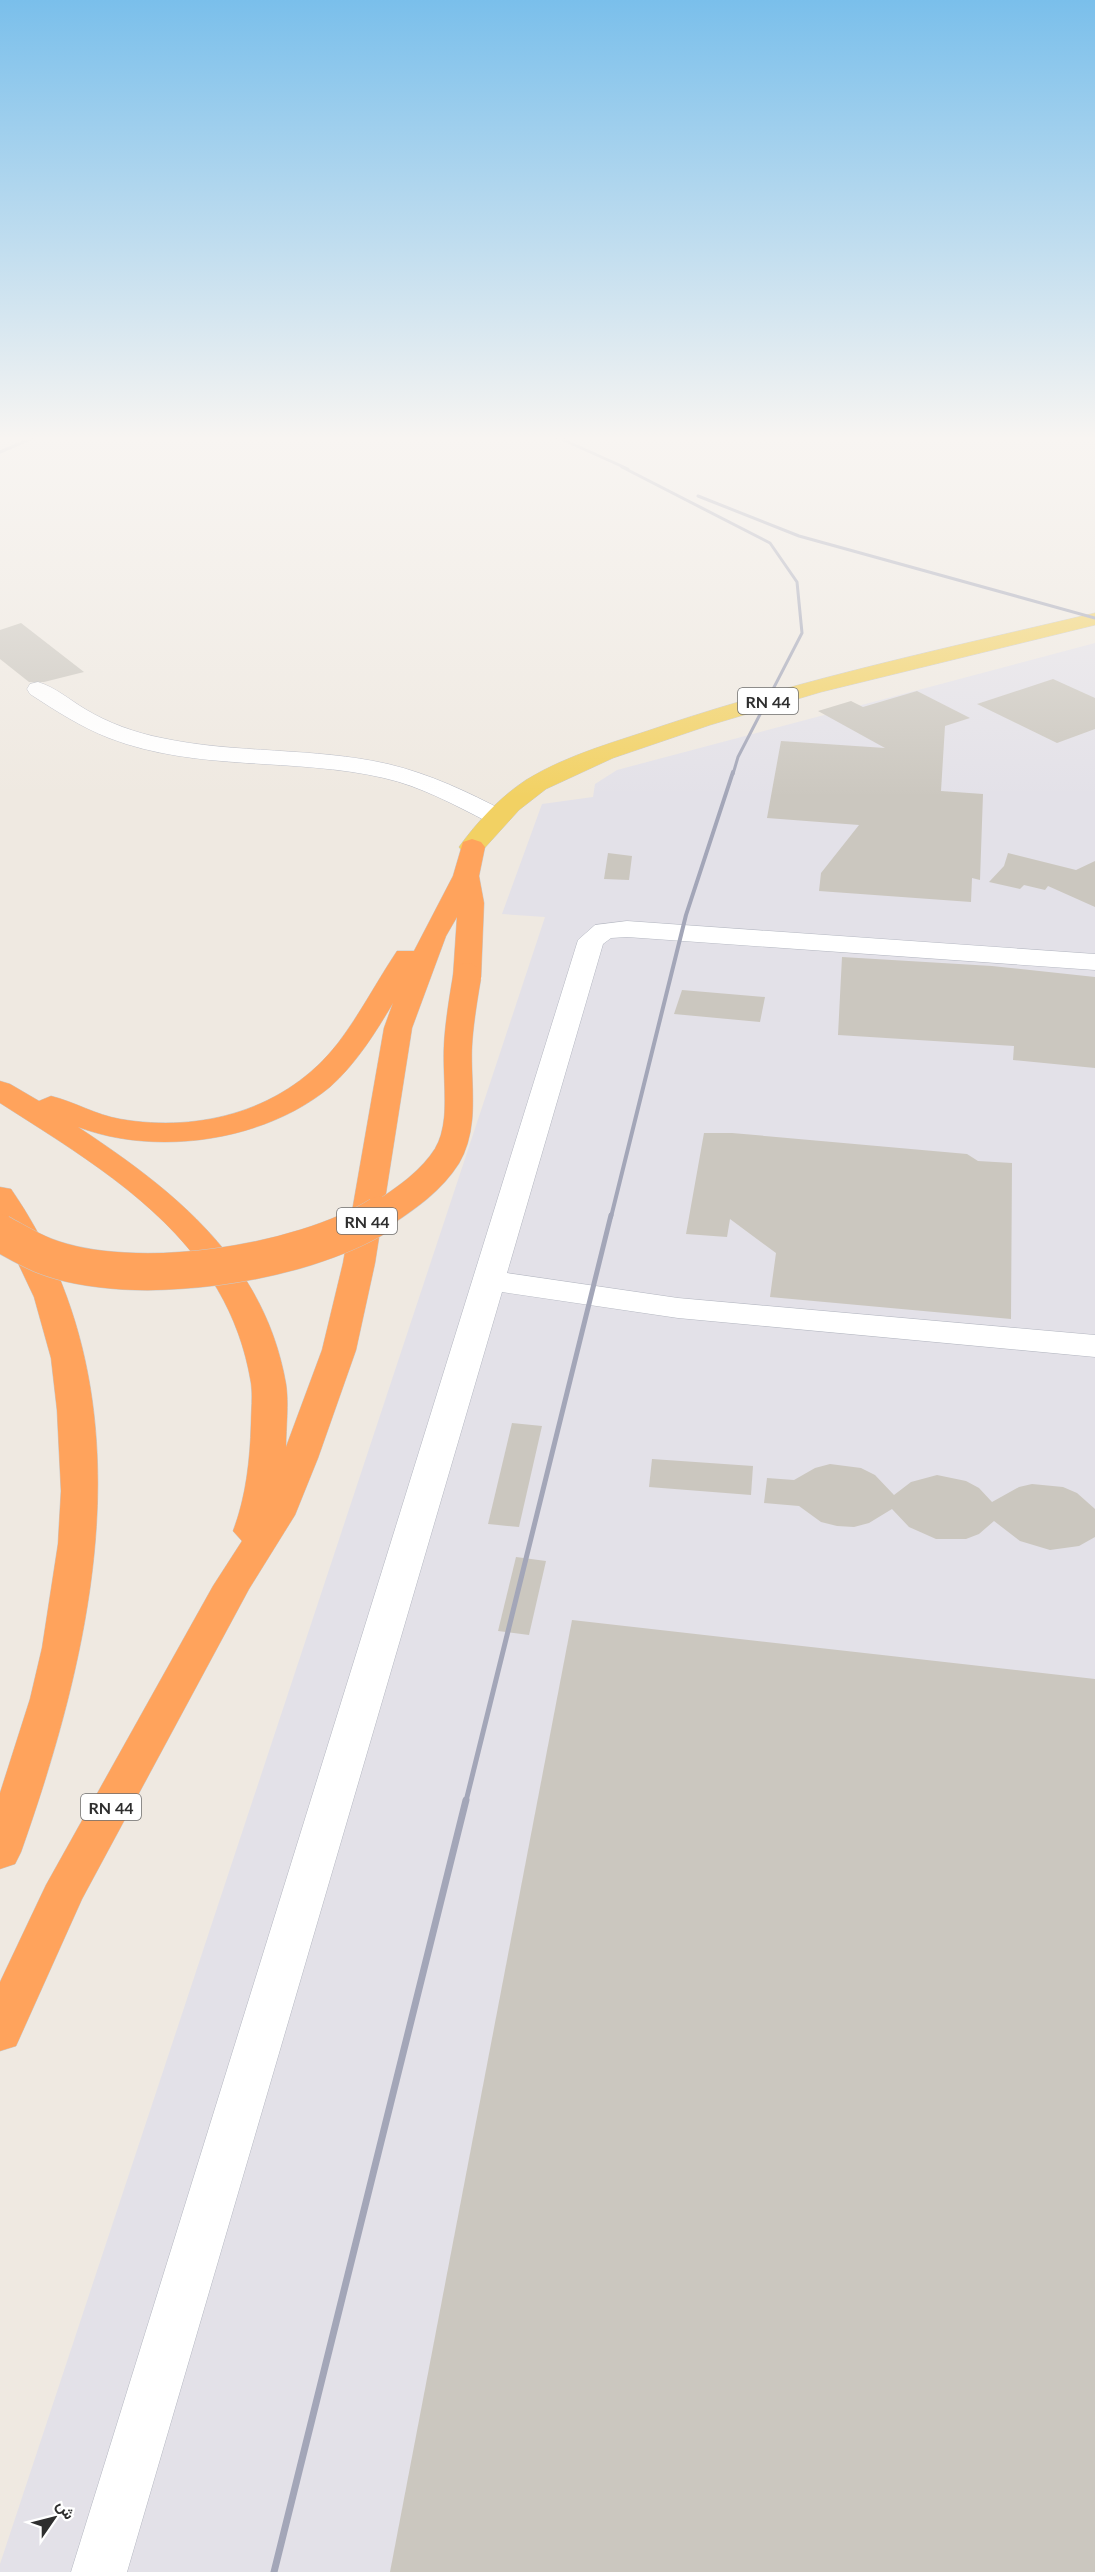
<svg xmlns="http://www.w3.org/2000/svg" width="1095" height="2572" viewBox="0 0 1095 2572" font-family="Lato,Vazirmatn,sans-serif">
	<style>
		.industrial { fill: #e3e1e8 }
		.building { fill: #cbc7bf }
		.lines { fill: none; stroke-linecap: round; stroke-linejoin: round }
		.minor-casing { stroke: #b4b7c1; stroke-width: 1 }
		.major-casing { stroke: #c9c9c9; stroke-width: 1 }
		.highway-casing { stroke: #c9c9c9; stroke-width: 1 }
		.minor { fill: #fff; fill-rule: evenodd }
		.major { fill: #f2d163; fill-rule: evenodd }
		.highway { fill: #ffa35c; fill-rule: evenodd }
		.rail-far3 { stroke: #a3a6b8; stroke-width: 3 }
		.rail-far2 { stroke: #a3a6b8; stroke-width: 4 }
		.rail-far1 { stroke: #a3a6b8; stroke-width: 5 }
		.rail { stroke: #a3a6b8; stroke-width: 7 }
		.highway-bridge-far1-casing { stroke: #c9c9c9; stroke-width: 29; stroke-linecap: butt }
		.highway-bridge-casing { stroke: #c9c9c9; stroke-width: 38; stroke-linecap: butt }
		.highway-bridge-far1 { stroke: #ffa35c; stroke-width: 28 }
		.highway-bridge { stroke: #ffa35c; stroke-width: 37 }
		.labels { text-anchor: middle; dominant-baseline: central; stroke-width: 5; stroke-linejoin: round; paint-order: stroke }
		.shield { fill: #fff; stroke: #6d6d6d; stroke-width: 1.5 }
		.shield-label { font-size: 16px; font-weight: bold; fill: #2e2e2e }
	</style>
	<rect width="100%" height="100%" fill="#efe9e1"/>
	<polygon class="industrial" points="1095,643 1095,2572 0,2572 0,2564 545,917 502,914 542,804 593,797 595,784 617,770"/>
	<g class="building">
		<polygon points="21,623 84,672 44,682 29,682 0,659 0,630"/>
		<polygon points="1053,679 1095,698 1095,729 1057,743 977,704"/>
		<polygon points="917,691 970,718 945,726 941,791 983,794 980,880 972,878 971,902 819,891 821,873 859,825 767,818 781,741 885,748 818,711 851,701 863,707"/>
		<polygon points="608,853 632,856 629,880 604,879"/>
		<polygon points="1008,853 1076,870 1095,861 1095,907 1048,886 1045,890 1024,885 1020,889 989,882 1004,866"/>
		<polygon points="842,957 992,966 1095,977 1095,1068 1013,1060 1014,1046 838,1035"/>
		<polygon points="682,990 765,997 760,1022 674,1014"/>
		<polygon points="704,1133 732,1133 967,1154 978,1161 1012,1163 1011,1319 770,1297 776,1253 730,1219 727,1237 686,1234"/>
		<polygon points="512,1423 542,1426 519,1527 488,1524"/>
		<polygon points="652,1459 753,1466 751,1495 649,1487"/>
		<polygon points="830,1464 861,1468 875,1475 894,1495 911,1482 937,1475 966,1481 979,1488 992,1502 1019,1487 1032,1484 1063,1487 1077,1493 1095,1509 1095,1537 1079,1546 1050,1550 1020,1541 994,1521 979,1534 966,1539 936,1539 909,1527 892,1509 869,1523 854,1527 837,1526 821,1522 799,1506 764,1503 767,1478 794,1480 815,1468"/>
		<polygon points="516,1557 546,1561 529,1635 498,1631"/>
		<polygon points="572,1620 1095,1679 1095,2572 390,2572"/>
	</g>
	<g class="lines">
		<defs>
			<g id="minor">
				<path d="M38 682C55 687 70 700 85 709 108 723 136 733 162 738 236 754 313 747 388 764 430 774 468 792 506 812L509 817 506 822 497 824 488 822C455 805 420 786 384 778 294 757 197 772 109 738 81 727 56 711 30 694L27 689 30 684Z"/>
				<polygon points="627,921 1095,954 1095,970 627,937 611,938 603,944 507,1273 678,1298 1095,1335 1095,1357 678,1318 502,1292 127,2572 71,2572 578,940 595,925"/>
			</g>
			<path id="major" d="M1095 613V625L821 692 710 725 613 758 546 789 519 810 481 852 472 855 463 852 459 847C477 822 500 797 526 780 568 754 619 741 665 725 806 678 951 647 1095 613Z"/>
			<g id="highway">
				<path d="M472 839 481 842 485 847 479 876 484 903 481 977 477 983 467 985 457 983 453 977 457 917 446 936 412 1028 375 1263 356 1350 318 1458 295 1515 249 1589 82 1899 16 2046 0 2051V1982L46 1885 213 1586 242 1541 233 1531C246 1497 250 1460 251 1424 251 1411 253 1396 251 1383 228 1242 111 1174 0 1103V1081L10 1084 39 1101 51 1096C75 1102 96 1115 120 1119 201 1133 286 1110 338 1043 360 1014 377 981 397 951H414L453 876 463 842ZM393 1003 384 1028 343 1263 322 1350 286 1447C286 1427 289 1404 286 1384 265 1262 175 1191 78 1127 157 1157 265 1141 330 1087 356 1064 376 1032 393 1003Z"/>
				<path d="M0 1187 11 1189C151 1392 97 1637 21 1852L15 1864 0 1869V1793L30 1699 42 1648 58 1544 61 1491 57 1410 51 1358 34 1297 0 1225Z"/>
			</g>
		</defs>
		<use href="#minor" class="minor-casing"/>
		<use href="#major" class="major-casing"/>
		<use href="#highway" class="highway-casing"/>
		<use href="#minor" class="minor"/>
		<use href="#major" class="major"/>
		<use href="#highway" class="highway"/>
		<g class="rail-far3">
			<polyline points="557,437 628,469"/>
			<polyline points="0,452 35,437"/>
			<polyline points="622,467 770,543 797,582 802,633 738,757 733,774"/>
			<polyline points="698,496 799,536 1095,618"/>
		</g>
		<polyline class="rail-far2" points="611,1217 686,915 733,772"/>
		<polyline class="rail-far1" points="466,1801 611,1215"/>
		<polyline class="rail" points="274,2572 466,1800"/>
		<defs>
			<path id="highway-bridge-far1" d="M378 1217C403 1200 430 1183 447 1156 466 1124 456 1081 458 1046 459 1023 463 1000 467 977"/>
			<path id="highway-bridge" d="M0 1233C15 1241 29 1250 45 1256 133 1290 300 1265 380 1215"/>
		</defs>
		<use href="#highway-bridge-far1" class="highway-bridge-far1-casing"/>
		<use href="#highway-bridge" class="highway-bridge-casing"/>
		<use href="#highway-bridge-far1" class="highway-bridge-far1"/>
		<use href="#highway-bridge" class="highway-bridge"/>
	</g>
	<linearGradient id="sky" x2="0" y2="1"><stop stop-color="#7abfeb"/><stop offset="0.55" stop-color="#f8f5f2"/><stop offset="1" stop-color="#f8f5f2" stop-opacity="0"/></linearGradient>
	<rect width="1095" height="797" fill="url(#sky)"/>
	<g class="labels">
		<g class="shield">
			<rect x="738" y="688" width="60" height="26" rx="4.5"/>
			<rect x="337" y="1208" width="60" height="26" rx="4.5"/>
			<rect x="81" y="1794" width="60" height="26" rx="4.5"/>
		</g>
		<g class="shield-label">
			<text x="768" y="701">RN 44</text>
			<text x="367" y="1221">RN 44</text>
			<text x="111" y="1807">RN 44</text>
		</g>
	</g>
	<g transform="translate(54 2518) rotate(55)" stroke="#ffffff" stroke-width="4.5" paint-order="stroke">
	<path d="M0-4.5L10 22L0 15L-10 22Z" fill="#2e2e2e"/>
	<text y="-9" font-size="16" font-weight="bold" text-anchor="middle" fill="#2e2e2e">ش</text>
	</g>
</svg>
